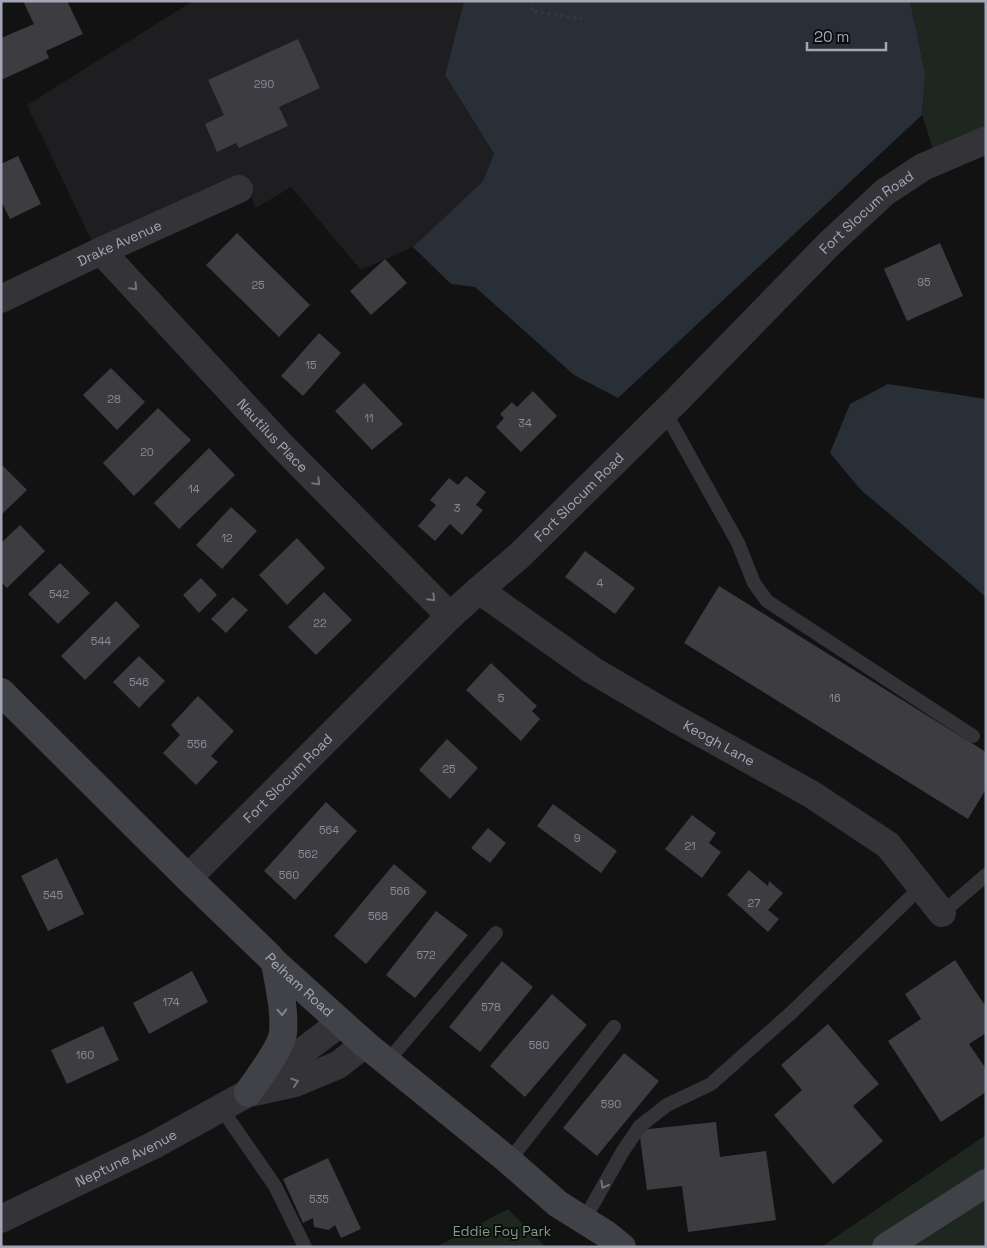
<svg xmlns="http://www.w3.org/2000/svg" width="987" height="1248" viewBox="0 0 987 1248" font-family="'Space Grotesk',sans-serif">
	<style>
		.built { fill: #1e1e20 }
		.green { fill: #1e2620 }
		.water { fill: #282f37 }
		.building { fill: #3c3c41 }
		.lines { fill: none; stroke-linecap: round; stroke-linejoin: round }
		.path { stroke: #393a3f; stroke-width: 3; stroke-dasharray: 2.5 4; stroke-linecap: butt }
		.lane { stroke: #333338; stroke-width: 14 }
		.street { stroke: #333338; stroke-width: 28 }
		.secondary { stroke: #414248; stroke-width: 28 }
		.oneway { stroke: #71727c }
		.oneway2 { stroke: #81838e }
		.labels { text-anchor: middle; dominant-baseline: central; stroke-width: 4; stroke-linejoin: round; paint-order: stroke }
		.number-label { font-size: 11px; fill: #898c97 }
		.street-label { font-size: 14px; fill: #a3a6b4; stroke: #0d0d0e }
		.park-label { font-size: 14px; fill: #7a9f81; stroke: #0d0d0e }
	</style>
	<rect width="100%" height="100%" fill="#121213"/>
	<polygon class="built" points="193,1 464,1 445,75 494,154 483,181 413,247 361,270 291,187 256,208 243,177 94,246 27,105"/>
	<g class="green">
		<polygon points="910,1 986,1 986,135 935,155 922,115 925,73"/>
		<polygon points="986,1135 986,1244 981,1247 821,1247"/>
		<polygon points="508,1209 546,1247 436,1247"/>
	</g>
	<g class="water">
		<polygon points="464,1 910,1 925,73 922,115 618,398 574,375 475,287 451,284 413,247 483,181 494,154 445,75"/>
		<polygon points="888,384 986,399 986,597 898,521 861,490 830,453 850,404"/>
	</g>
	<g class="building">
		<polygon points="23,1 67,1 83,34 46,51 49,58 1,80 1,38 34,24"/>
		<polygon points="298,39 320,88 279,107 288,126 239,148 236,143 217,152 205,124 224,115 208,80"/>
		<polygon points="18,156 41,204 10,219 1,201 1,164"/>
		<polygon points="237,233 310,305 279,337 206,265"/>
		<polygon points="940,243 963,296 907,321 884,269"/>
		<polygon points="385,259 407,283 371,315 350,291"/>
		<polygon points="319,333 341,353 303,396 281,376"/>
		<polygon points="111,368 145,402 117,430 83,395"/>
		<polygon points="364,383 403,424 372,450 335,411"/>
		<polygon points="533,391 557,416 521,452 496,427 504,418 500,414 512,402 517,407"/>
		<polygon points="158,408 191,440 134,496 103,463"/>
		<polygon points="209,448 235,475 179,529 154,503"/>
		<polygon points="1,464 27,490 1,515"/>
		<polygon points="466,476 486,492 476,505 483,510 462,535 450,524 435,541 418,526 436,505 430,500 449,478 458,485"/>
		<polygon points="231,507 257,531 222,569 196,545"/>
		<polygon points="20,525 45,551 7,588 1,582 1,543"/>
		<polygon points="297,538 325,568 287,605 259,575"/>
		<polygon points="585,551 635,588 615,614 565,577"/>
		<polygon points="60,563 90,593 58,624 28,594"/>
		<polygon points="201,578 217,595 199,613 183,595"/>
		<polygon points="719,586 986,752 986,789 968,819 684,643"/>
		<polygon points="324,592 352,620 316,655 288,627"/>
		<polygon points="233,597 248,610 226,633 211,619"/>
		<polygon points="116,601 140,626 85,680 61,656"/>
		<polygon points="139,656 165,681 139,708 113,682"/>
		<polygon points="491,663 537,706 532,711 540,719 521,741 466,690"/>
		<polygon points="198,696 234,731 211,756 218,762 196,785 163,753 180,735 171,725"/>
		<polygon points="447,739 478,768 450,799 419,770"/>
		<polygon points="326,802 357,831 295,900 264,871"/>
		<polygon points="553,804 617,851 601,873 537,826"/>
		<polygon points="692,815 716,833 709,843 721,852 702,878 665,849"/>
		<polygon points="488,828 506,843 490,863 471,848"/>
		<polygon points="57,858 84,914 48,931 21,876"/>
		<polygon points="394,864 427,892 366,964 334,936"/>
		<polygon points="749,870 768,886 769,881 783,893 768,910 779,919 768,932 727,895"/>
		<polygon points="436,911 468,935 415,998 386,975"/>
		<polygon points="955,960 986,1007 986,1033 969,1044 986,1069 986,1092 941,1122 888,1041 921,1019 905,994"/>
		<polygon points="502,961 533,987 480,1052 449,1027"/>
		<polygon points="192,971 208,1002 149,1034 133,1003"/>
		<polygon points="552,994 587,1025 525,1097 490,1066"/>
		<polygon points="828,1024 879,1084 853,1106 883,1141 833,1184 774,1115 802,1090 781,1065"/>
		<polygon points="103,1026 119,1060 67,1084 51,1050"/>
		<polygon points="624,1053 659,1081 597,1156 563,1128"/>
		<polygon points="716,1122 720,1157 766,1151 776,1220 688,1232 682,1186 647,1190 639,1130"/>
		<polygon points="328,1158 361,1229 341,1238 335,1225 329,1230 314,1227 313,1218 303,1223 283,1179"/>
	</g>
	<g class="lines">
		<polyline class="path" points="533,1 532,11 582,19"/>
		<g class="lane">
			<polyline points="665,412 738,543 754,583 767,601 973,736"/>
			<polyline points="942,913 986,875"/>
			<polyline points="387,1062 496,933"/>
			<polyline points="221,1108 275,1186 305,1247"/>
			<polyline points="509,1161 614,1027"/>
			<polyline points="584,1220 623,1151 640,1126 667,1105 711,1084 791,1013 921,887"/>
		</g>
		<g class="street">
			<path id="s1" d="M101 251 280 444 450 616"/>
			<path id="s2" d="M1 299 101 251 239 189"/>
			<path id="s3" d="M479 590 592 670 674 718 811 794 888 845 942 913"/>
			<path id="s4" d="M188 878 450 616 479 590 519 556 679 398 829 244 885 192 923 167 986 140"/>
			<polyline points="254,1092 295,1083 338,1065 365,1044"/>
			<path id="s5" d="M1 1219 154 1145 248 1093 340 1023"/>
		</g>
		<g class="secondary">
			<path id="s6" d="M1 692 188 878 269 956 275 963 365 1044 509 1161 558 1204 606 1234 622 1247"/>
			<path d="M248 1093C257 1079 281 1049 283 1033 285 1010 279 986 275 963"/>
			<polyline points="886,1247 986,1183"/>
		</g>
	</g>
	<defs><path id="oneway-chevron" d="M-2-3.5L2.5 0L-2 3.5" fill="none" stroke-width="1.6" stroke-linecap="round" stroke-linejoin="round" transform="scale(1.25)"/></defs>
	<g class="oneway">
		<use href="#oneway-chevron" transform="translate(134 287) rotate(47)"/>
		<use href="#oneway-chevron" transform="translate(317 482) rotate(45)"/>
		<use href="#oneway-chevron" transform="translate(432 598) rotate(45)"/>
		<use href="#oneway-chevron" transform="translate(295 1082) rotate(-18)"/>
		<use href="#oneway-chevron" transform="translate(604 1185) rotate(119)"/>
	</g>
	<use class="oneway2" href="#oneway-chevron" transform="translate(282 1012) rotate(88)"/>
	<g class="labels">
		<g class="number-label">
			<text x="264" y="84">290</text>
			<text x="924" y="282">95</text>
			<text x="258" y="285">25</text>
			<text x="311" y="365">15</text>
			<text x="114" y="399">28</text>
			<text x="369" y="418">11</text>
			<text x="525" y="423">34</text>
			<text x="147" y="452">20</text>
			<text x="194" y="489">14</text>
			<text x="457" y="508">3</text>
			<text x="227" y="538">12</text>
			<text x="600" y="583">4</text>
			<text x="59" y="594">542</text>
			<text x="320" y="623">22</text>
			<text x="101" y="641">544</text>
			<text x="139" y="682">546</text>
			<text x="501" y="698">5</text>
			<text x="835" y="698">16</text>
			<text x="197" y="744">556</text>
			<text x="449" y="769">25</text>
			<text x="329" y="830">564</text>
			<text x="577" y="838">9</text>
			<text x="690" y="846">21</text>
			<text x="308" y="854">562</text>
			<text x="289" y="875">560</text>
			<text x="400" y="891">566</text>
			<text x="53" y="895">545</text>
			<text x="754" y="903">27</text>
			<text x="378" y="916">568</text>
			<text x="426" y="955">572</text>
			<text x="171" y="1002">174</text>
			<text x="491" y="1007">578</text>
			<text x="539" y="1045">580</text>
			<text x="85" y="1055">160</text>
			<text x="611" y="1104">590</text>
			<text x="319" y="1199">535</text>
		</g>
		<g class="street-label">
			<text stroke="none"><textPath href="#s4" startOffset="951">Fort Slocum Road</textPath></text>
			<text stroke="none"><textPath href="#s2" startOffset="131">Drake Avenue</textPath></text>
			<text stroke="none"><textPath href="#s1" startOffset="252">Nautilus Place</textPath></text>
			<text stroke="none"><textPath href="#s4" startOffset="546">Fort Slocum Road</textPath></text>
			<text stroke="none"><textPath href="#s3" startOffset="285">Keogh Lane</textPath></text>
			<text stroke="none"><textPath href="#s4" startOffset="141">Fort Slocum Road</textPath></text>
			<text stroke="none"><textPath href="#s6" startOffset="418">Pelham Road</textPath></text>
			<text stroke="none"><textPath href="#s5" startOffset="139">Neptune Avenue</textPath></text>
		</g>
		<g class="park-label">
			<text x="502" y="1231">Eddie Foy Park</text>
		</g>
	</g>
	<rect width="987" height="1248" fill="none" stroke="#a3a6b4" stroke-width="5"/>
	<path d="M807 42v8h79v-8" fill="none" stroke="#a3a6b4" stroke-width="2.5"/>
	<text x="814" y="42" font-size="15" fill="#a3a6b4" stroke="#0d0d0e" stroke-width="4" paint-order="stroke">20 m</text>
</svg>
